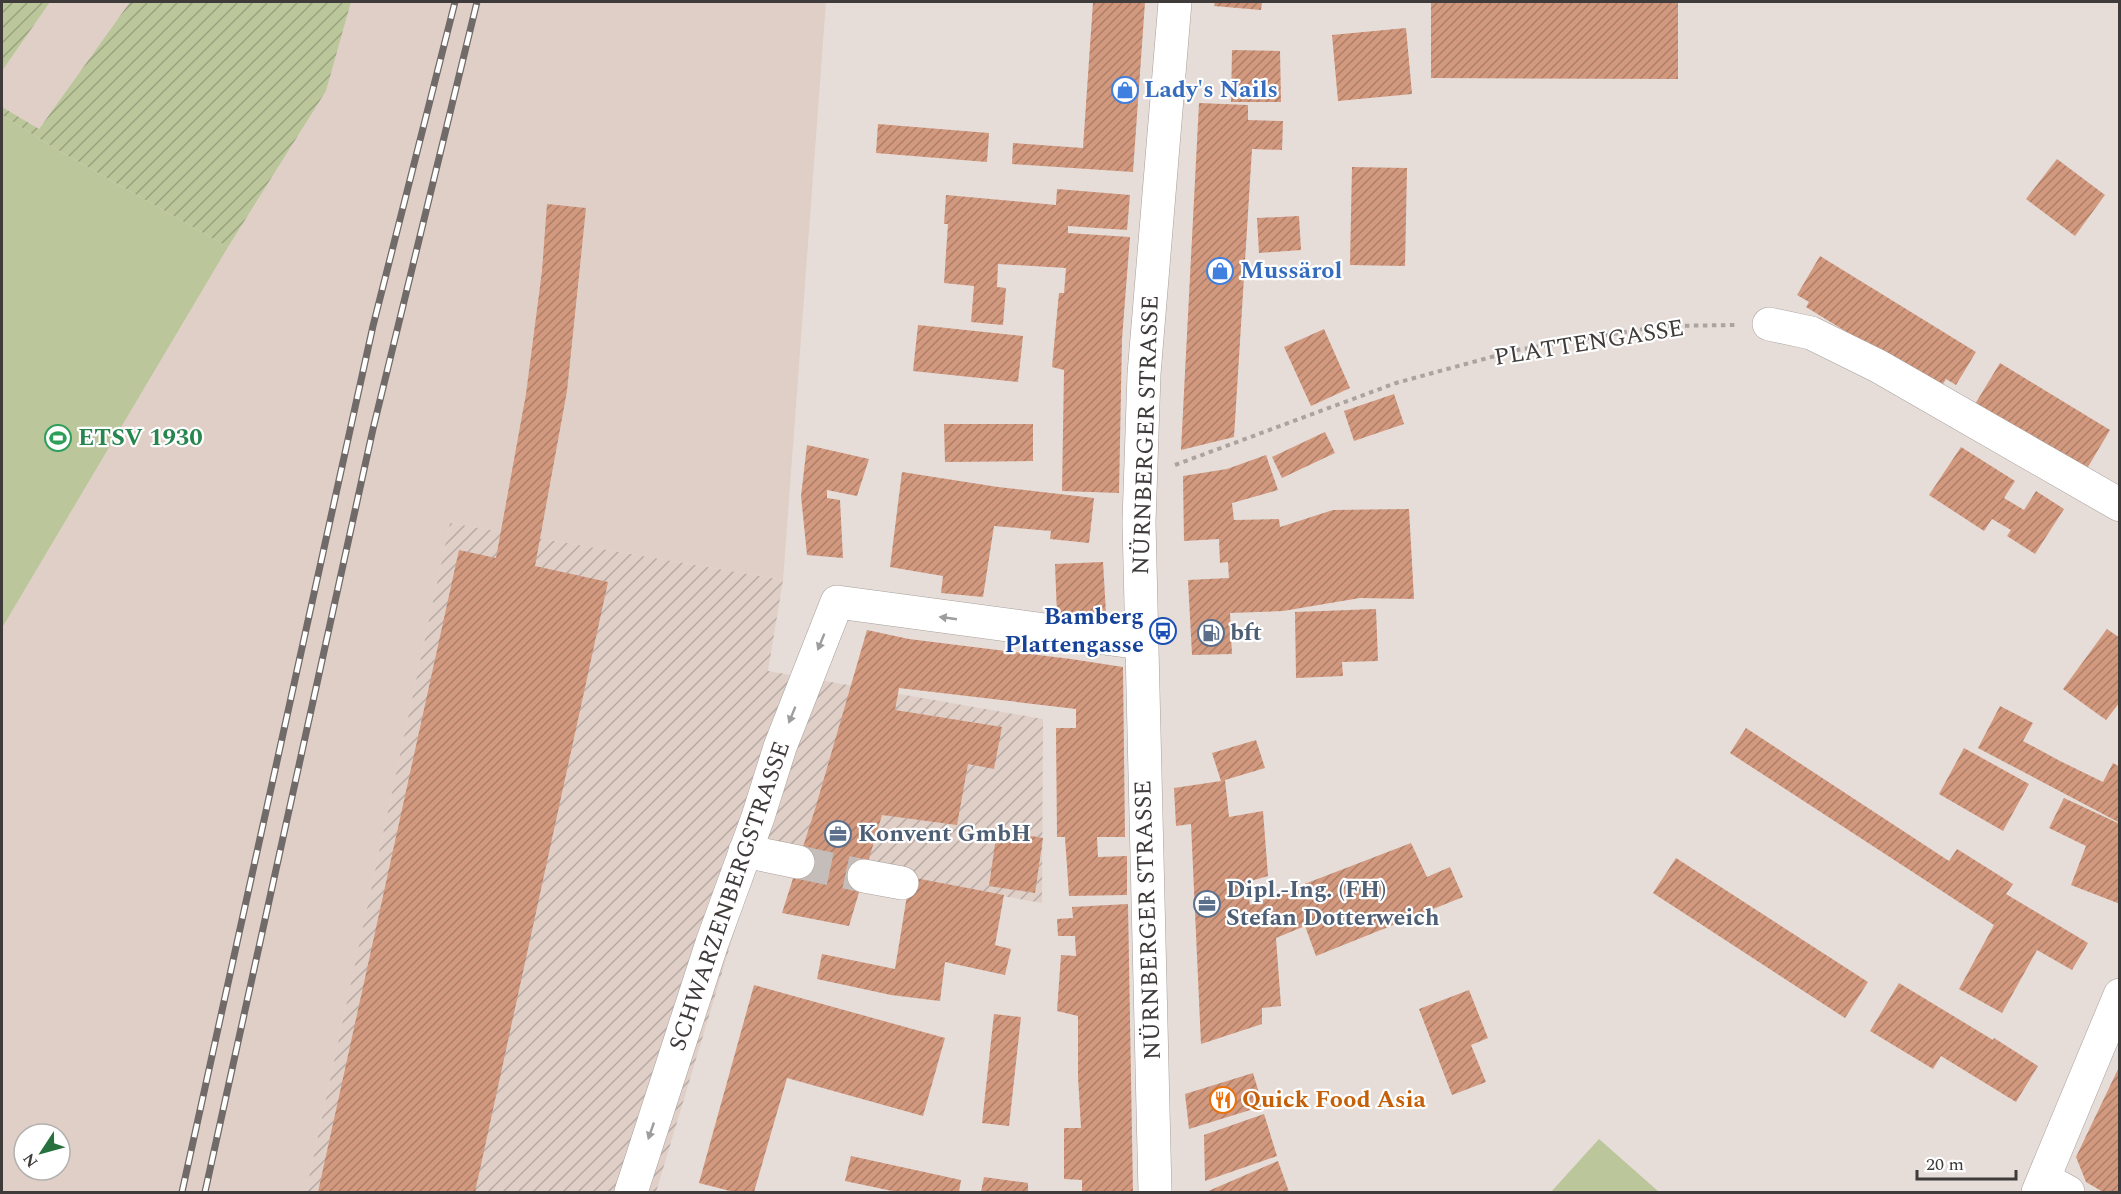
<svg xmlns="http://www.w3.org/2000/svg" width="2121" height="1194" viewBox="0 0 2121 1194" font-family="Spectral,serif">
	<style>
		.built { fill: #e0cfc7; fill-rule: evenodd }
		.industrial { fill: url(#industrial-furrows) }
		.grass { fill: #bbc69b }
		.garden { fill: url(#garden-furrows) }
		.building { fill: url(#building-hatch) }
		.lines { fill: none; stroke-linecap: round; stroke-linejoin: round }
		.minor-tunnel { stroke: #c5bdb9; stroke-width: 33; stroke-dasharray: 33 16; stroke-linecap: butt }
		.minor-casing { stroke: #a79f9b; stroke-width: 34 }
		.path { stroke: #aaa3a0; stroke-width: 4; stroke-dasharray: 4.5 4.5; stroke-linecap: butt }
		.minor { stroke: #fff; stroke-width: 33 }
		.rail-casing { stroke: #706a68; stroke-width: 7 }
		.rail { stroke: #fff; stroke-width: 4.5; stroke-dasharray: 14; stroke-linecap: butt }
		.oneway { fill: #9f9d9c }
		.labels { text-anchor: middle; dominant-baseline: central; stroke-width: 4.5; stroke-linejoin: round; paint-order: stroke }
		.shop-label { font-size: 24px; font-weight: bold; fill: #366cbe; stroke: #fff; text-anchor: start }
		.street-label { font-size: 24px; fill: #3f3b3a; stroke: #fff }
		.leisure-label { font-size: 24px; font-weight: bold; fill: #27864d; stroke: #fff; text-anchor: start }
		.transit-label { font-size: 24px; font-weight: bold; fill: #164399; stroke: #fff; text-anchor: end }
		.service-label { font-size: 24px; font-weight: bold; fill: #4e5e75; stroke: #fff; text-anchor: start }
		.food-label { font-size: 24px; font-weight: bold; fill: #c56008; stroke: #fff; text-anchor: start }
	</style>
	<defs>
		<pattern id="industrial-furrows" width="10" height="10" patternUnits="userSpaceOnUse" patternTransform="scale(1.5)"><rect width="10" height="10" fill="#e0cfc7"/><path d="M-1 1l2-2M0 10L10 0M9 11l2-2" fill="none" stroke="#b7a9a3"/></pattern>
		<pattern id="garden-furrows" width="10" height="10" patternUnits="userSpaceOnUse" patternTransform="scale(1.5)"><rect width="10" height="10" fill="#bbc69b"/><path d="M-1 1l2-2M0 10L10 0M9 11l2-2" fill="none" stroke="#99a27f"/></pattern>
		<pattern id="building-hatch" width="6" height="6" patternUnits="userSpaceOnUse" patternTransform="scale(1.5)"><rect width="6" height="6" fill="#d2997f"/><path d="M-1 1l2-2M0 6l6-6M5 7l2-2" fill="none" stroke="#ac7e69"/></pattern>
	</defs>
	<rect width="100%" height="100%" fill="#e6ddd9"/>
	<g class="built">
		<polygon points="50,2 130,2 38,130 2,107 2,71"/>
		<path d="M351 2H826L783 580 450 523 306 1192H2V628L228 247 326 91ZM24 1134H60V1170H24Z"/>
	</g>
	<polygon class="industrial" points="450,523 783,580 768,671 1043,719 1042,903 758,853 656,1192 306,1192"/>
	<g class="grass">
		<polygon points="2,115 56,149 228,247 2,628"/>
		<polygon points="1599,1139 1659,1192 1551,1192"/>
	</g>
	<g class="garden">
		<polygon points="2,2 50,2 2,71"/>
		<polygon points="130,2 351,2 326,91 228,247 56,149 2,115 2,107 39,129"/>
	</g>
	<g class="building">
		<polygon points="1093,2 1145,2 1133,172 1012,164 1013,143 1083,148"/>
		<polygon points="1215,2 1262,2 1261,10 1214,6"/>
		<polygon points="1431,2 1678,2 1678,79 1431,78"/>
		<polygon points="1406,28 1412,94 1338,101 1332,35"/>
		<polygon points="1232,50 1280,51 1281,102 1231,102"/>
		<polygon points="1199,103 1248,105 1248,120 1283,121 1282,150 1252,149 1234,437 1181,450"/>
		<polygon points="878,124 989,133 987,162 876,153"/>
		<polygon points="2057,159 2105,195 2075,236 2026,199"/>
		<polygon points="1352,167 1407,168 1405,266 1350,265"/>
		<polygon points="1057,189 1130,195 1127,230 1068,226 1068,233 1130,237 1122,339 1119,493 1062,491 1064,370 1052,367 1059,293 1064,293 1066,268 998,264 997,287 1006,288 1003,325 971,322 974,286 944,283 948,224 944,224 946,195 1056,205"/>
		<polygon points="547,204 586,208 567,391 535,566 608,582 475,1192 318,1192 459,550 496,558 526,394 542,271"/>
		<polygon points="1299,216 1301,250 1259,253 1257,218"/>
		<polygon points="1820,256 1976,352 1956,385 1946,379 1940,389 1806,307 1809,302 1797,295"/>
		<polygon points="918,325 1023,336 1018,382 913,371"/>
		<polygon points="1324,329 1350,388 1311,406 1284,347"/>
		<polygon points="2000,363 2110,430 2082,477 1972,409"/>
		<polygon points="1394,394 1404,424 1354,441 1344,411"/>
		<polygon points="944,424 1033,424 1033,461 945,462"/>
		<polygon points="1325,432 1335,453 1282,478 1272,457"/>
		<polygon points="807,445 869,459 857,496 827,490 827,498 840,500 843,558 807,555 801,496"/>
		<polygon points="1961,447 2015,481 2004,498 2024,510 2036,491 2064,509 2035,554 2007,536 2011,530 1992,519 1984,531 1929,495"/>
		<polygon points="1266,455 1278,490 1232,503 1234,520 1279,519 1280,527 1333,510 1409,509 1414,599 1360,598 1283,611 1230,613 1232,654 1192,655 1188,580 1229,578 1228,562 1220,563 1219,539 1184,541 1183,476 1227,469"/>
		<polygon points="902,472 998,487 1094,498 1089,543 1050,539 1051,531 994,526 983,597 941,593 943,576 890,567"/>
		<polygon points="1103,562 1106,613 1057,615 1055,564"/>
		<polygon points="1376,609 1378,661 1342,662 1343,676 1296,678 1295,612"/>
		<polygon points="2107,629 2120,638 2120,702 2106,720 2063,689"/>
		<polygon points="867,630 909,639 1071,659 1123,667 1125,837 1097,837 1098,857 1127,856 1127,895 1069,896 1065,837 1057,837 1056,728 1076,728 1076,709 899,688 895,710 1002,727 994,769 968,764 957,825 882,815 849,926 782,913 816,806"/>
		<polygon points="2000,706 2033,723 2023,741 2060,761 2103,782 2113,763 2120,767 2120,823 1978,748"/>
		<polygon points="1746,728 1949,861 1957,849 2013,884 2006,894 2088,943 2072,970 2037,950 2002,1013 1959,989 1994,925 1730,753"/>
		<polygon points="1256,740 1265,768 1225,780 1229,817 1263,811 1268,876 1247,882 1250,905 1411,843 1427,877 1450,867 1463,897 1316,956 1305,926 1276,938 1281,1006 1262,1008 1262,1024 1201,1044 1191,824 1176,826 1174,788 1221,781 1212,753"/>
		<polygon points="1964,748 2029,784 2003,831 1939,794"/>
		<polygon points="2064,798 2120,824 2120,904 2071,885 2086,846 2049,828"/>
		<polygon points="997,830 1043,838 1035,893 989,886"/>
		<polygon points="1676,858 1868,982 1845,1018 1653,893"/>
		<polygon points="910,877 1004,895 995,945 1011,949 1005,975 945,962 940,1001 891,995 817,979 822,954 895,969"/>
		<polygon points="1128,904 1133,1192 1082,1192 1082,1180 1064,1179 1064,1128 1081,1128 1078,1077 1078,1016 1057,1011 1061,955 1076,956 1075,936 1058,936 1057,919 1073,918 1072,907"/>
		<polygon points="1899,983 1993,1040 1994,1038 2038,1066 2016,1102 1941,1056 1933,1069 1870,1031"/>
		<polygon points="754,985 945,1038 923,1116 787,1078 754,1192 734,1192 699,1183"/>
		<polygon points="1469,990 1488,1038 1471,1045 1486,1082 1452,1095 1419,1009"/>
		<polygon points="994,1014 1021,1017 1009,1126 982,1123"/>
		<polygon points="2120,1065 2120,1192 2103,1192 2086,1182 2076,1157"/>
		<polygon points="1253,1073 1263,1106 1189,1129 1185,1094"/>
		<polygon points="1264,1114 1277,1156 1205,1181 1204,1135"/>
		<polygon points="851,1156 961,1180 959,1192 897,1192 845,1181"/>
		<polygon points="1278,1161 1289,1192 1206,1192"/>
		<polygon points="984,1177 1028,1183 1028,1192 981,1192"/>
	</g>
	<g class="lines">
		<polyline class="minor-tunnel" points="798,862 864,876"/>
		<defs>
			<g id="minor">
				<polyline points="1769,324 1811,333 1878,366 2120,505"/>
				<polyline points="745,851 798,862"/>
				<polyline points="864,876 902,883"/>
				<polyline points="2044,1179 2068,1192"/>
				<polyline points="631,1192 712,943 758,817 780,747 837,602 1141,643"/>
				<polyline points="1155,1192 1139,522 1144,374 1175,2"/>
				<polyline points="2038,1192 2120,995"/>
			</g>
		</defs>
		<use href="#minor" class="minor-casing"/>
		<polyline class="path" points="1175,465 1396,383 1517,350 1662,326 1737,325"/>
		<use href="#minor" class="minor"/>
		<defs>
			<g id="rail">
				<polyline points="182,1192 373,326 455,2"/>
				<polyline points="205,1192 373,429 477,2"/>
			</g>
		</defs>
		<use href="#rail" class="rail-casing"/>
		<use href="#rail" class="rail"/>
	</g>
	<defs><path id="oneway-solid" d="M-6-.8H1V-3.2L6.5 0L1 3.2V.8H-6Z" transform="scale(1.5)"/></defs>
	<g class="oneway">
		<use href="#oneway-solid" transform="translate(948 618) rotate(-172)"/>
		<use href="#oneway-solid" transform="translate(821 642) rotate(112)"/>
		<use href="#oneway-solid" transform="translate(792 715) rotate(112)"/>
		<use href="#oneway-solid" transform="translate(651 1131) rotate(109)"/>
	</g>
	<defs>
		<symbol id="shop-ring" viewBox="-11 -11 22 22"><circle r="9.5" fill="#fff" stroke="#3f7fe0" stroke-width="1.5"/><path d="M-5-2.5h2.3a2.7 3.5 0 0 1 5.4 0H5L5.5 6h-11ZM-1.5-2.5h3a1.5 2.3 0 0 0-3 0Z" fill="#3f7fe0"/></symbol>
		<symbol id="stadium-ring" viewBox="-11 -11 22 22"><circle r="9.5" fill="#fff" stroke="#2e9e5b" stroke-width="1.5"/><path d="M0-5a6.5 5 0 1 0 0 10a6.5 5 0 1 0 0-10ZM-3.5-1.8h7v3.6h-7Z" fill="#2e9e5b"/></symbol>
		<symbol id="bus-ring" viewBox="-11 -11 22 22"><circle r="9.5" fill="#fff" stroke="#1a4fb4" stroke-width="1.5"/><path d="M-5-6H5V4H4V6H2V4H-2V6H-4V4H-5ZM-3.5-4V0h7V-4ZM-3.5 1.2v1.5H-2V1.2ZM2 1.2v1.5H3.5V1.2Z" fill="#1a4fb4"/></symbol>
		<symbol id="fuel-ring" viewBox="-11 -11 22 22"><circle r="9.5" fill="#fff" stroke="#5c6f8a" stroke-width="1.5"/><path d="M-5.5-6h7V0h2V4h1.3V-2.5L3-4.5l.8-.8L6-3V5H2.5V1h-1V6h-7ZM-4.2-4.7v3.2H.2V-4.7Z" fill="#5c6f8a"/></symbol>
		<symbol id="office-ring" viewBox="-11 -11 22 22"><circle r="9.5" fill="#fff" stroke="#5c6f8a" stroke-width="1.5"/><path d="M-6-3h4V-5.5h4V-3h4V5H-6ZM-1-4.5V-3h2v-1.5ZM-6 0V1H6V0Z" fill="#5c6f8a"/></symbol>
		<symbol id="restaurant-ring" viewBox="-11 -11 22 22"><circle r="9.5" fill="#fff" stroke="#e8710a" stroke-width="1.5"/><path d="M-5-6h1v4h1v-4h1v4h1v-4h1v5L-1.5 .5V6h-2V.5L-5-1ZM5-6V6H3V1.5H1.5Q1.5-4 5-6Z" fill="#e8710a"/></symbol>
	</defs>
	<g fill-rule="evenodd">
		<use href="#shop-ring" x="1110" y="75" width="30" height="30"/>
		<use href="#shop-ring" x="1205" y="256" width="30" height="30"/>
		<use href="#stadium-ring" x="43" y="423" width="30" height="30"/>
		<use href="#bus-ring" x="1148" y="616" width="30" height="30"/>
		<use href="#fuel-ring" x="1196" y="618" width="30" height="30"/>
		<use href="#office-ring" x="823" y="819" width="30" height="30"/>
		<use href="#office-ring" x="1192" y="889" width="30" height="30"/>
		<use href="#restaurant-ring" x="1208" y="1085" width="30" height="30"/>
	</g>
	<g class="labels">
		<g class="shop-label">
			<text x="1144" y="90">Lady's Nails</text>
			<text x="1240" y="271">Mussärol</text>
		</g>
		<g class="street-label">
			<text transform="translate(1589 343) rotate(-9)">PLATTENGASSE</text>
			<text transform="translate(1146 435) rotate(-88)">NÜRNBERGER STRASSE</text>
			<text transform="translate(730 896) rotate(-71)">SCHWARZENBERGSTRASSE</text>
			<text transform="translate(1148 920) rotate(-92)">NÜRNBERGER STRASSE</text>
		</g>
		<g class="leisure-label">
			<text x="78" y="438">ETSV 1930</text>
		</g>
		<g class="transit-label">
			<text x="1144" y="617">Bamberg<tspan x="1144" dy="28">Plattengasse</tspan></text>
		</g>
		<g class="service-label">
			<text x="1230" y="633">bft</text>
			<text x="858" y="834">Konvent GmbH</text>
			<text x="1226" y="890">Dipl.-Ing. (FH)<tspan x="1226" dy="28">Stefan Dotterweich</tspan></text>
		</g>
		<g class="food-label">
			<text x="1242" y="1100">Quick Food Asia</text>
		</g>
	</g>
	<rect width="2121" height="1194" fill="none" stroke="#3f3b3a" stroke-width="6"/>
	<g transform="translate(42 1152) rotate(234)"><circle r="28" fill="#ffffff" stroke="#b2b1b0" stroke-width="1.5"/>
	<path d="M0-4.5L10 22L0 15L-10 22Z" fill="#27713e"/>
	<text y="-9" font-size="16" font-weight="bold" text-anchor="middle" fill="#3f3b3a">N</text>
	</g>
	<path d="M1917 1170v9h99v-9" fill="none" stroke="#3f3b3a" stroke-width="3"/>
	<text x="1926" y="1170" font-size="18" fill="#3f3b3a" stroke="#ffffff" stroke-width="4.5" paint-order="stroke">20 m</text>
</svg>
